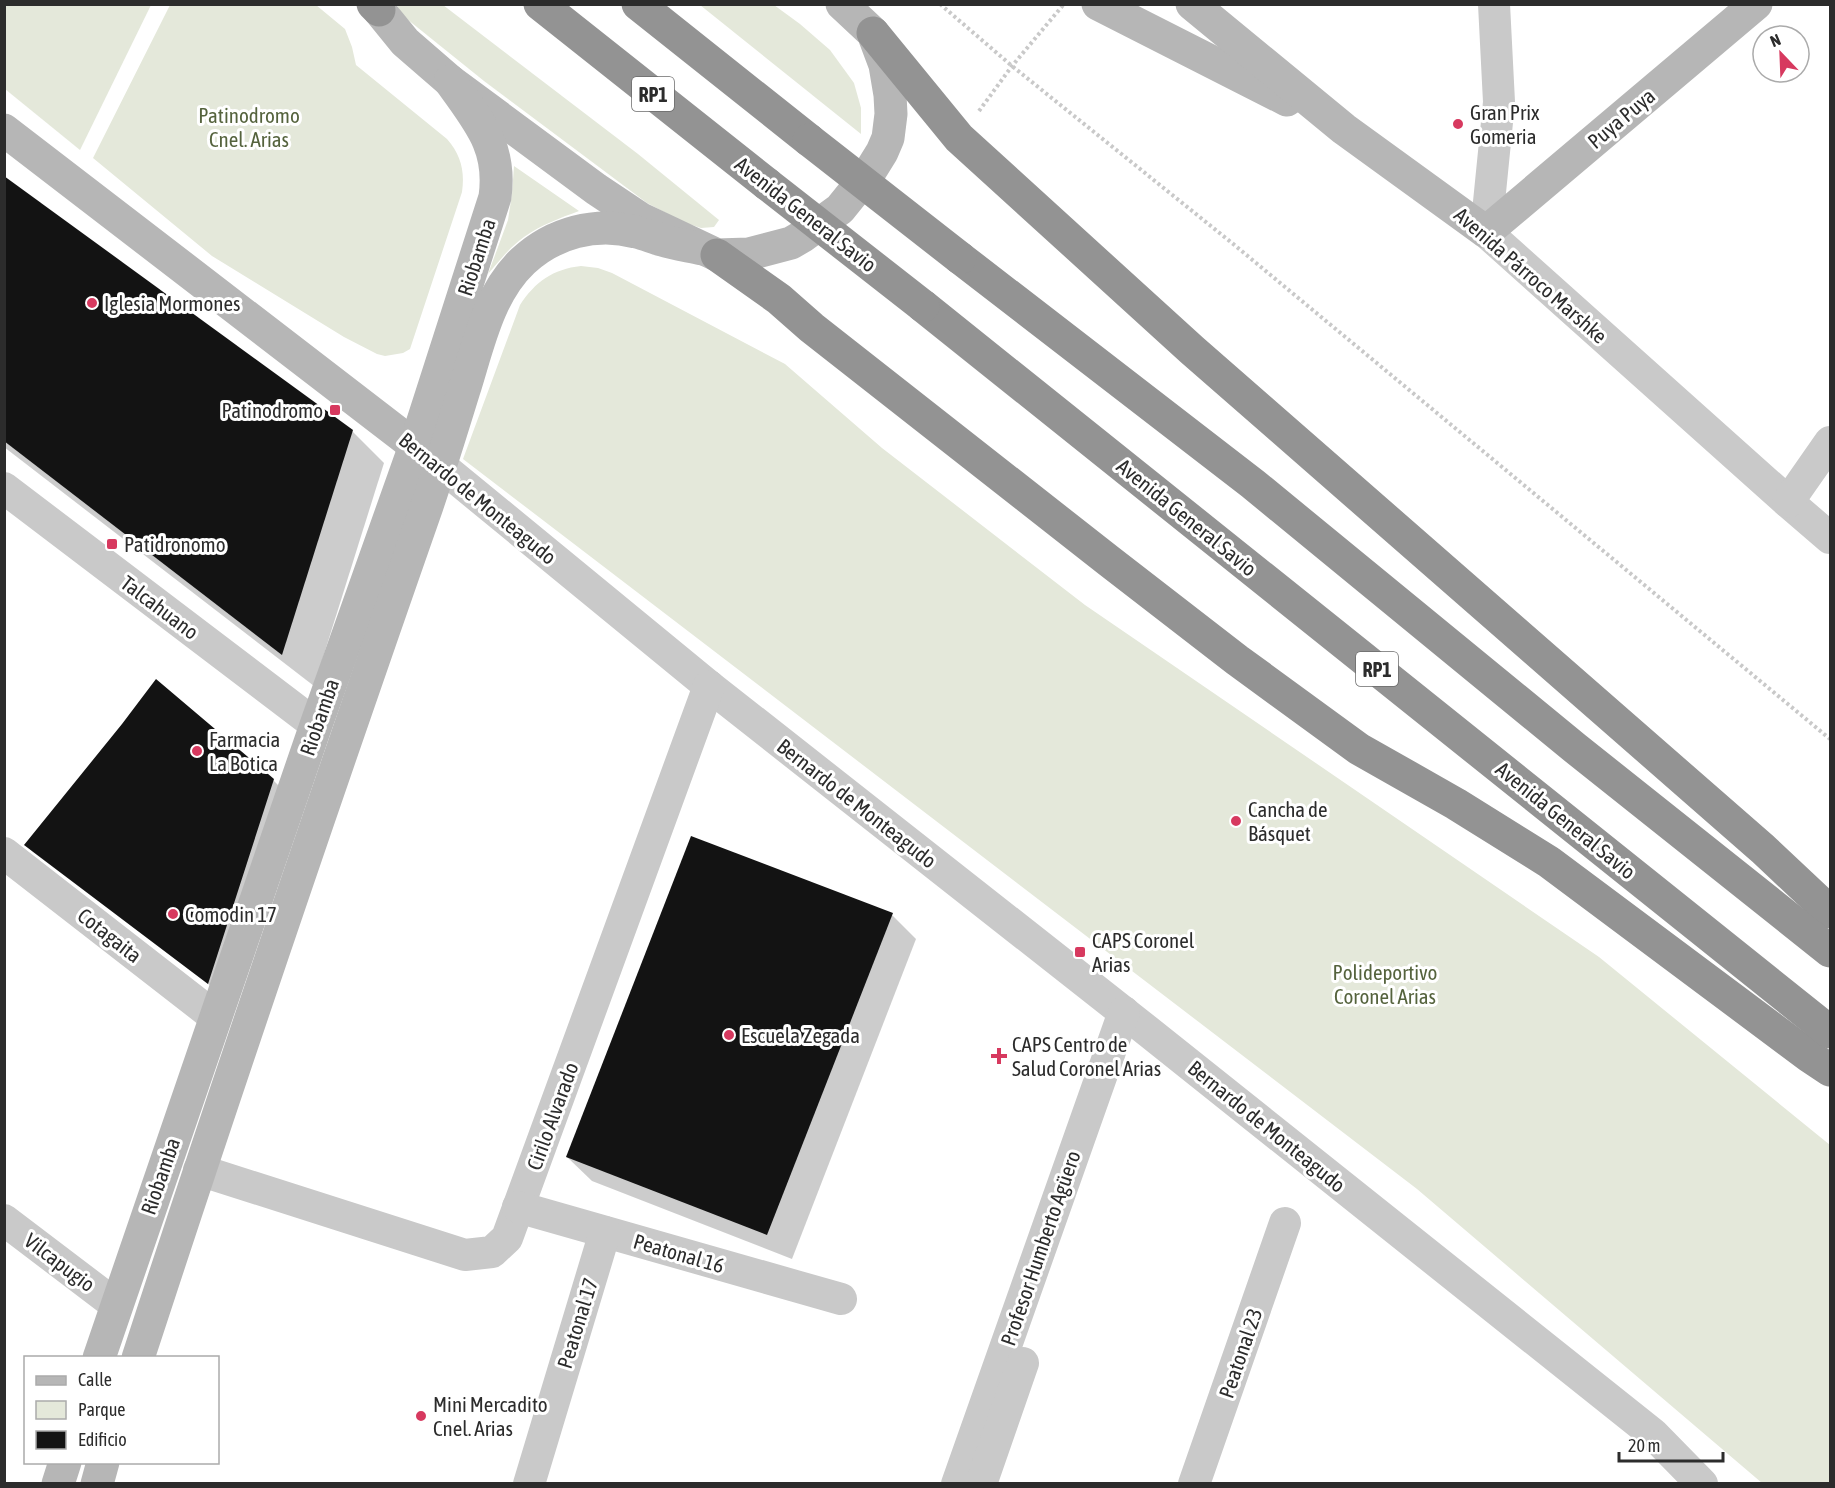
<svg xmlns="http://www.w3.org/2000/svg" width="1835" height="1488" viewBox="0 0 1835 1488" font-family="'Asap Condensed',sans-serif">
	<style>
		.green { fill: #e4e8da }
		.shadow { fill: #0003 }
		.building { fill: #131313 }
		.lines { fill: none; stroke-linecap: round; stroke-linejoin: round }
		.path { stroke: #c9c9c9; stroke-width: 4; stroke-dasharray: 3 3; stroke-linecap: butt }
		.street { stroke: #c9c9c9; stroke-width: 32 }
		.secondary { stroke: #b6b6b6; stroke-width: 33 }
		.highway { stroke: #939393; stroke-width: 33 }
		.highway-bridge { stroke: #939393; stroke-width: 33 }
		.poi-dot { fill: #d7395f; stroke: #fff; stroke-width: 2 }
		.labels { text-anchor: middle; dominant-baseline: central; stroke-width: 6; stroke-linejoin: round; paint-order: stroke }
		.shield { fill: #fff; stroke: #6b6b6b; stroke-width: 1.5 }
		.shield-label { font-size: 20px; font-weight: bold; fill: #2c2c2c }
		.poi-label { font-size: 21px; fill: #2c2c2c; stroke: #fff; text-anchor: start }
		.park-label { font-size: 21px; fill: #55633d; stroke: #fff }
		.street-label { font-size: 21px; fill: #2c2c2c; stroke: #fff }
	</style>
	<rect width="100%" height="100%" fill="#fff"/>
	<g class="green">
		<polygon points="4,5 151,5 80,150 5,89"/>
		<path d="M170 5H316L345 29 352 47 356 65 447 139C461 155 465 171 462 192L410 349 403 353 385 356 377 354 344 337 212 256 93 158Z"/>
		<polygon points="397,5 443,5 638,154 719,220 714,227 701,228 683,222 647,203 484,81 402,15"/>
		<polygon points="700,5 774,5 800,24 830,50 854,83 861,108 861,134"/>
		<path d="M514 166 579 211C560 218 541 225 524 237 510 247 499 261 488 274L508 220 512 194Z"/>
		<path d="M581 266 598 268 612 273 785 364 882 448 1085 605 1599 957 1830 1145V1483H1762L1417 1189 463 459 520 305C535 282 553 269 581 266Z"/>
	</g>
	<g class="shadow">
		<polygon points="4,178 352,431 384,463 314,686 4,447"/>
		<polygon points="273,780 297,804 216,990 33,852 26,845"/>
		<polygon points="892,915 916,939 792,1259 592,1181 567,1157"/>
	</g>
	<g class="building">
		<polygon points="4,176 353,430 282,655 4,441"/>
		<polygon points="156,679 274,779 208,984 24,845 122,724"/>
		<polygon points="691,836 893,913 767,1235 566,1157"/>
	</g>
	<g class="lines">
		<g class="path">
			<polyline points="940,4 1012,66 1232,243 1830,739"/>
			<polyline points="979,111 1012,66 1064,4"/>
		</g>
		<g class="street">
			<polyline points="1494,4 1499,102 1486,232 1788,502 1830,538"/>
			<polyline points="441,466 709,686 1140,1025 1653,1434 1702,1484"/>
			<polyline points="4,488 316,725"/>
			<polyline points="1788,502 1830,442"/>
			<polyline points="4,853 215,1017"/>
			<polyline points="199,1170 465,1255 492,1252 507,1238 709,686"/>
			<polyline points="518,1207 841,1299"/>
			<polyline points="4,1220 116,1305"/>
			<polyline points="529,1484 605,1232"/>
			<polyline points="957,1484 1124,1012"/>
			<polyline points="981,1484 1023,1363"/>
			<polyline points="1194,1484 1285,1223"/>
		</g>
		<g class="secondary">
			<polyline points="377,4 379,10 405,42 450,81 596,189 641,219 717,255 749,254 791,243 803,236 840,209 869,173 882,152 888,138 891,114 890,95 885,65 873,33 842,4"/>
			<polyline points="1098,4 1287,100"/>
			<polyline points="1192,4 1344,129 1486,232 1756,4"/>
			<polyline points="4,130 432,459"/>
			<path d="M99 1358 316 725 415 446 495 197C502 146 478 121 450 81"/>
			<path d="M138 1358C231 1073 328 789 427 506 440 468 452 429 464 390 478 346 488 294 523 261 553 233 596 221 636 232 645 234 654 238 662 240 675 244 689 246 702 249"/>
			<polyline points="58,1484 65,1462"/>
			<polyline points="97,1484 103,1462"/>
		</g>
		<g class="highway">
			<polyline points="373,4 379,10"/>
			<polyline points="540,4 767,184"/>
			<polyline points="638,4 809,140"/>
			<polyline points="873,33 959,138 1192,350 1763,849 1830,912"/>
			<polyline points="717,255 779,299 812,328 1109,561 1237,660 1359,749 1456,804 1549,862 1809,1056 1830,1070"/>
			<polyline points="960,258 1253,484 1575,748 1830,951"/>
			<polyline points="923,306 1830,1032"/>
		</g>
		<g class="highway-bridge">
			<polyline points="809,140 960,258"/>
			<polyline points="767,184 923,306"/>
		</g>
	</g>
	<g class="poi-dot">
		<circle cx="1458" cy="124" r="6"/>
		<circle cx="92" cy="303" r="6"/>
		<rect x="329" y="404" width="12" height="12" rx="3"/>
		<rect x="106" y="538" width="12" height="12" rx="3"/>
		<circle cx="197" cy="751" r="6"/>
		<circle cx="1236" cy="821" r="6"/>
		<circle cx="173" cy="914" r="6"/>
		<rect x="1074" y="946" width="12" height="12" rx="3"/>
		<circle cx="729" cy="1035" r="6"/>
		<path d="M996 1047h6v6h6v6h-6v6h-6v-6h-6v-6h6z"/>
		<circle cx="421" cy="1416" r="6"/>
	</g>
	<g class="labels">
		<g class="shield">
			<rect x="632" y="77" width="42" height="34" rx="4.5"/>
			<rect x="1356" y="652" width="42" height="34" rx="4.5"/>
		</g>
		<g class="shield-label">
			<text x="653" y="94">RP1</text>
			<text x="1377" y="669">RP1</text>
		</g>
		<g class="poi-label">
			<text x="1470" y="112">Gran Prix<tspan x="1470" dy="24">Gomeria</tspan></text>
			<text x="104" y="303">Iglesia Mormones</text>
			<text x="323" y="410" text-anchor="end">Patinodromo</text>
			<text x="124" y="544">Patidronomo</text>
			<text x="209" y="739">Farmacia<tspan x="209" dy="24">La Botica</tspan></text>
			<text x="1248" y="809">Cancha de<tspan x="1248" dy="24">Básquet</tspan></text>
			<text x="185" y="914">Comodin 17</text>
			<text x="1092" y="940">CAPS Coronel<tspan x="1092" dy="24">Arias</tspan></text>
			<text x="741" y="1035">Escuela Zegada</text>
			<text x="1012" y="1044">CAPS Centro de<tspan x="1012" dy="24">Salud Coronel Arias</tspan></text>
			<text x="433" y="1404">Mini Mercadito<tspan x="433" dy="24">Cnel. Arias</tspan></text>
		</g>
		<g class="park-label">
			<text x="249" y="115">Patinodromo<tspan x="249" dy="24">Cnel. Arias</tspan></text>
			<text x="1385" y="972">Polideportivo<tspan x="1385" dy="24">Coronel Arias</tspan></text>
		</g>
		<g class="street-label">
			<text transform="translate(1621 118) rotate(-40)">Puya Puya</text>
			<text transform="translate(806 214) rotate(38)">Avenida General Savio</text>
			<text transform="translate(476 257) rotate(-72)">Riobamba</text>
			<text transform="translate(1531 275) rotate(41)">Avenida Párroco Marshke</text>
			<text transform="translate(478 498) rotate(39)">Bernardo de Monteagudo</text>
			<text transform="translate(1187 517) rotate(39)">Avenida General Savio</text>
			<text transform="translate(160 607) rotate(37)">Talcahuano</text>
			<text transform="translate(319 717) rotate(-71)">Riobamba</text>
			<text transform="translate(857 803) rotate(38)">Bernardo de Monteagudo</text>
			<text transform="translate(1566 820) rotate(39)">Avenida General Savio</text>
			<text transform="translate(110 935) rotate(38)">Cotagaita</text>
			<text transform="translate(552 1116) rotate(-70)">Cirilo Alvarado</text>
			<text transform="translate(1267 1126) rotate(39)">Bernardo de Monteagudo</text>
			<text transform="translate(160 1176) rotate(-71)">Riobamba</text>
			<text transform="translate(1040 1248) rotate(-71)">Profesor Humberto Agüero</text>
			<text transform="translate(679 1253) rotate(16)">Peatonal 16</text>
			<text transform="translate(60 1262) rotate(37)">Vilcapugio</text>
			<text transform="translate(577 1323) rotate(-73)">Peatonal 17</text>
			<text transform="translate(1240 1353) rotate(-71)">Peatonal 23</text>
		</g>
	</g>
	<rect width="1835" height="1488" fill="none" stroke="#2c2c2c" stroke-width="12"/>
	<rect x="24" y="1356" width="195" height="108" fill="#ffffff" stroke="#ababab" stroke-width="1.5"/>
	<rect x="36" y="1376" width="30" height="9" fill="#b6b6b6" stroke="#ababab" stroke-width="1.5"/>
	<text x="78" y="1386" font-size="18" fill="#2c2c2c">Calle</text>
	<rect x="36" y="1401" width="30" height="18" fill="#e4e8da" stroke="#ababab" stroke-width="1.5"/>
	<text x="78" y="1416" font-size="18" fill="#2c2c2c">Parque</text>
	<rect x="36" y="1431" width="30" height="18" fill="#131313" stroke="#ababab" stroke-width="1.5"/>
	<text x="78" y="1446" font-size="18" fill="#2c2c2c">Edificio</text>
	<g transform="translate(1781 54) rotate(337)"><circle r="28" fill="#ffffff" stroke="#ababab" stroke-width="1.5"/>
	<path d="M0-4.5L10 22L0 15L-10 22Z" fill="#d7395f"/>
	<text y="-9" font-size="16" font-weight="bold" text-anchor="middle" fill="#2c2c2c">N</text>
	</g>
	<path d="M1619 1452v9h104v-9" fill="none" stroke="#2c2c2c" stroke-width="3"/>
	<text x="1628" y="1452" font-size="18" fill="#2c2c2c" stroke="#ffffff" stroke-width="4.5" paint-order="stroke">20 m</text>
</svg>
